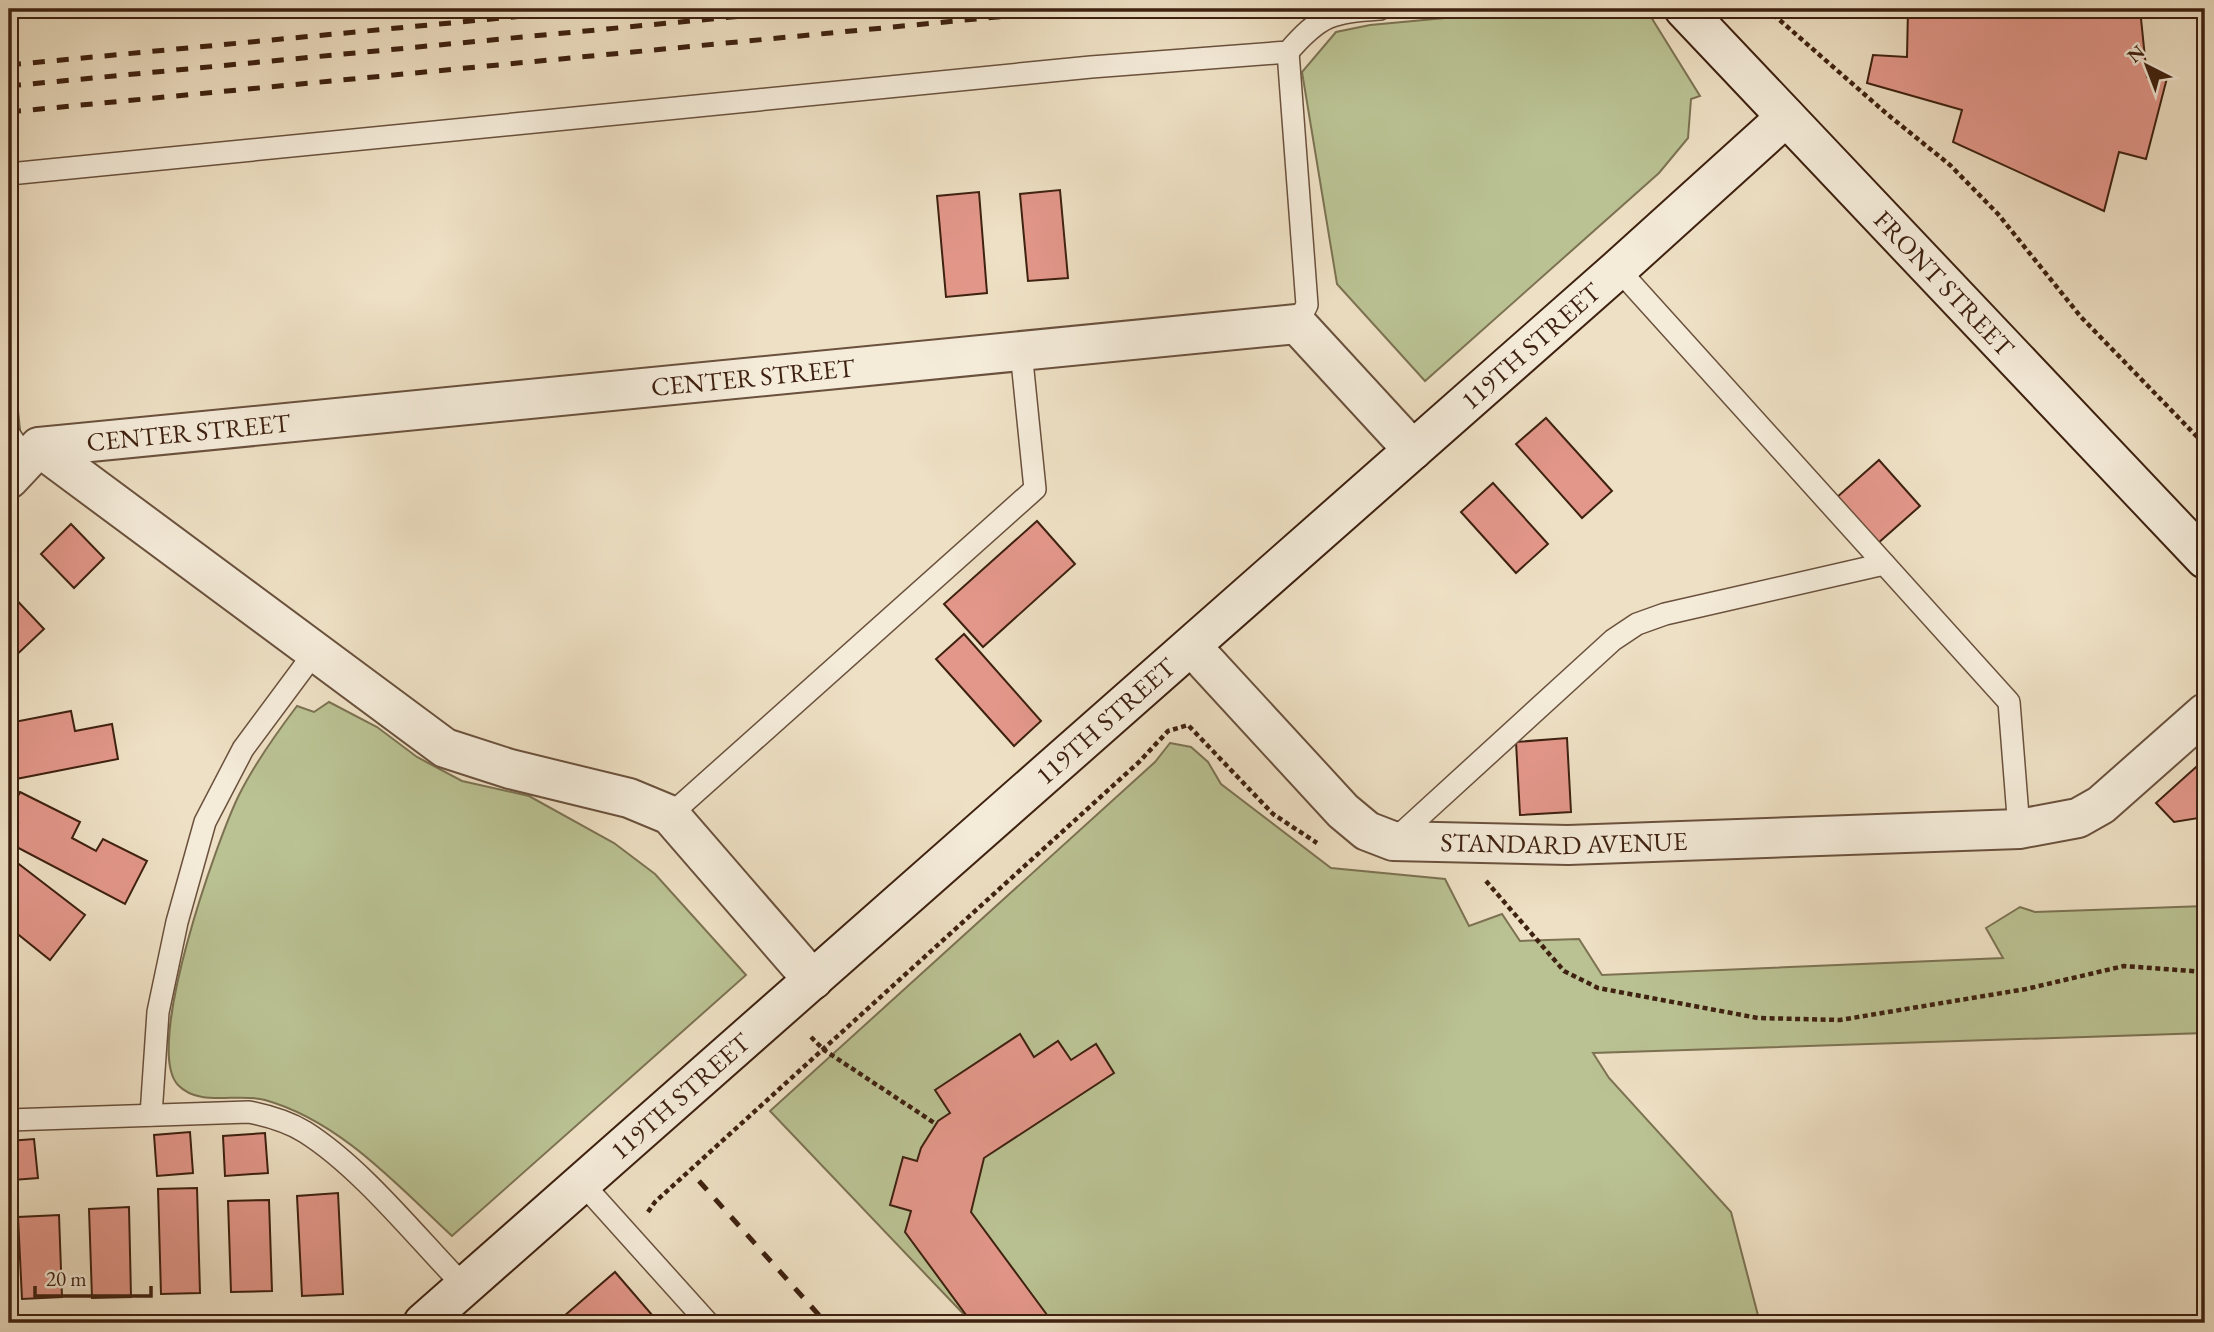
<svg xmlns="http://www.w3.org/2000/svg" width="2214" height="1332" viewBox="0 0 2214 1332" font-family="'EB Garamond',serif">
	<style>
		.green { fill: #bac293; stroke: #7c7252; stroke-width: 2 }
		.building { fill: #e3978a; stroke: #3e2110; stroke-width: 2 }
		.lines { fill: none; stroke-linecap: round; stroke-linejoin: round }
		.lane-casing { stroke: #6a513d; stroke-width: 24 }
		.street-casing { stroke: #6a513d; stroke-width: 42 }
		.secondary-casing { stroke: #3e2110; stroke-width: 42 }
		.path { stroke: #3e2110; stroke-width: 4.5; stroke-dasharray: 5 3.5; stroke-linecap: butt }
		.lane { stroke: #f4ebd9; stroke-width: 21 }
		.street { stroke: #f4ebd9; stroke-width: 38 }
		.secondary { stroke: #f4ebd9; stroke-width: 38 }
		.rail { stroke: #3e2110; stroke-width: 5; stroke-dasharray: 12 12; stroke-linecap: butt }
		.labels { text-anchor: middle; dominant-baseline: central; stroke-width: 6; stroke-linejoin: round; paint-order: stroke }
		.street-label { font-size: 26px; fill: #3e2110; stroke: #f4ebd9 }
	</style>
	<rect width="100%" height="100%" fill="#eee0c4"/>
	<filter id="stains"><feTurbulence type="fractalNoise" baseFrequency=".00286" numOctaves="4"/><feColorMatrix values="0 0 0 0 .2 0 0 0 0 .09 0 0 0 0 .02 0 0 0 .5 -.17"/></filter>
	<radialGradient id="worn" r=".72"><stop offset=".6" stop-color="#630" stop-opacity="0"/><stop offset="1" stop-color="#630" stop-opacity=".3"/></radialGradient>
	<g class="green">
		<polygon points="1543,9 1646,9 1700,96 1691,99 1688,138 1659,173 1425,381 1337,284 1302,72 1336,32 1370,25"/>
		<polygon points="9,324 20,430 9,442"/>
		<path d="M329 702 377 727 417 757 462 781 529 796 614 843 655 874 746 975 452 1236C397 1185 340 1121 265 1100 238 1092 200 1108 178 1085 143 1048 217 840 239 795 255 763 275 735 297 706L314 712Z"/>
		<polygon points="1170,743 1191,747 1208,762 1221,784 1331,868 1445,879 1469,926 1502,914 1520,941 1579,939 1602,975 2003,958 1986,928 2020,907 2035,912 2205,906 2205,1033 1593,1053 1609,1078 1731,1212 1760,1323 972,1323 770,1111 1155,762"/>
	</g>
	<g class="building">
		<polygon points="1908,9 2140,9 2147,77 2167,78 2146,159 2119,152 2104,211 1953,142 1962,110 1867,83 1873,55 1907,57"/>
		<polygon points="1060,190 1068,278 1028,281 1020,194"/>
		<polygon points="979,192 987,293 946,297 937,196"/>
		<polygon points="1546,418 1612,491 1582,518 1516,444"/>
		<polygon points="1879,460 1920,506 1877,544 1836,498"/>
		<polygon points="1493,483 1548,544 1516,573 1461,512"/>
		<polygon points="1037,521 1075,564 983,647 944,604"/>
		<polygon points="71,524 104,558 74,588 41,554"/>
		<polygon points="9,592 44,629 9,662"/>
		<polygon points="964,634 1041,721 1014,746 936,659"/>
		<polygon points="71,711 75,731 112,724 118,759 16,779 9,723"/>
		<polygon points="1567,738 1571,812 1520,815 1516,742"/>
		<polygon points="2205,759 2205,817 2174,822 2156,803"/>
		<polygon points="20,792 80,822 72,838 96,851 103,839 147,861 125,904 9,843 18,824 9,819 9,814"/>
		<polygon points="11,858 85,915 50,960 9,927 9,861"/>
		<polygon points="1020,1034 1034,1057 1058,1041 1071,1060 1096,1044 1114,1073 984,1158 971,1212 1053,1323 972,1323 905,1232 911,1211 890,1205 903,1157 917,1161 921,1148 938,1121 950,1113 935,1090"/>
		<polygon points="190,1132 193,1173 157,1176 154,1135"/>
		<polygon points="265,1133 268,1173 225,1176 223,1136"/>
		<polygon points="34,1139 38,1178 13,1180 9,1141"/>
		<polygon points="197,1188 200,1293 161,1294 158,1189"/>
		<polygon points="338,1193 343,1294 302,1296 297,1196"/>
		<polygon points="269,1200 272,1291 231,1292 228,1201"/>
		<polygon points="129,1207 131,1297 92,1298 89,1209"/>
		<polygon points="59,1215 62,1297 22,1299 18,1217"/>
		<polygon points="615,1272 659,1323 556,1323"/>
	</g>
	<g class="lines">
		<defs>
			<g id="lane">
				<polyline points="1288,52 1307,305 1297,324"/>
				<path d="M9 174 1091 67 1288 52C1320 15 1332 12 1380 9"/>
				<polyline points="1618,269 2009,702 2019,829"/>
				<polyline points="9,434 27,461"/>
				<polyline points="670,815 1035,489 1021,351"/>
				<polyline points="1393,841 1613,640 1637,624 1665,614 1884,564"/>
				<polyline points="151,1115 158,1012 177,922 205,822 243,749 315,652"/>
				<path d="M9 1120 249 1112C269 1116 287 1121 305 1132 362 1168 417 1238 465 1287"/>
				<polyline points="582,1183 708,1323"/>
			</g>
			<g id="street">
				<polyline points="39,447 445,748 510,769 629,798 670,815 813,980"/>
				<path id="s1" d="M9 479 39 447 1297 324 1413 450"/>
				<path id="s2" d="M1192 647 1343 811 1367 831 1393 841 1568 845 2019 829 2078 818 2101 805 2205 713"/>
			</g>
			<g id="secondary">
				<path id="s3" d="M1684 9 2205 559"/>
				<path id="s4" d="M423 1323 1618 269 1786 117"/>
			</g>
		</defs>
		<use href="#lane" class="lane-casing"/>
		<use href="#street" class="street-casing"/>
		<use href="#secondary" class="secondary-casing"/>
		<g class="path">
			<polyline points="1767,9 1887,114 1950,165 1998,214 2081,317 2205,445"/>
			<polyline points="1486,881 1564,971 1598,988 1758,1018 1840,1020 2026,989 2124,966 2205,972"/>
			<polyline points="811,1037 824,1050 936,1124"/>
			<polyline points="648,1212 655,1202 1139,762 1168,731 1188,725 1273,814 1317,843"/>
		</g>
		<use href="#lane" class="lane"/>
		<use href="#street" class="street"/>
		<use href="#secondary" class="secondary"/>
		<g class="rail">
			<polyline points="9,65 597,9"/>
			<polyline points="9,86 816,9"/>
			<polyline points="9,112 1080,9"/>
			<polyline points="699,1181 826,1323"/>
		</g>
	</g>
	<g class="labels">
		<g class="street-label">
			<text stroke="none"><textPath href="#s3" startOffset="378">FRONT STREET</textPath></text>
			<text stroke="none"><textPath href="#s4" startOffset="1477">119TH STREET</textPath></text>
			<text stroke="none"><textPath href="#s1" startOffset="761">CENTER STREET</textPath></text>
			<text stroke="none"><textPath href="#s1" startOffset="194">CENTER STREET</textPath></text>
			<text stroke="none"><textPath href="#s4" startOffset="910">119TH STREET</textPath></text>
			<text stroke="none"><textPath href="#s2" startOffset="453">STANDARD AVENUE</textPath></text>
			<text stroke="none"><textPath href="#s4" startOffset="343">119TH STREET</textPath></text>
		</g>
	</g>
	<rect width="2214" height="1332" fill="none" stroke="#eee0c4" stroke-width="35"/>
	<rect x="10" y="10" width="2193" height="1311" fill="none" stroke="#3e2110" stroke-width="3.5"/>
	<rect x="18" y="18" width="2179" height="1297" fill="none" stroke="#3e2110" stroke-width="2"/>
	<g transform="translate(2147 66) rotate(318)" stroke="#f4ebd9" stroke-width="5" paint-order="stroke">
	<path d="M0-5L12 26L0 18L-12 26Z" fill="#3e2110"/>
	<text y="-10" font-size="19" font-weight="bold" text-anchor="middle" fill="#3e2110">N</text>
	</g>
	<path d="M35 1286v10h116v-10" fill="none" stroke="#3e2110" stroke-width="3.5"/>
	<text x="46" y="1286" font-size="21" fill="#3e2110" stroke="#f4ebd9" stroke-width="5" paint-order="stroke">20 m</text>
	<rect width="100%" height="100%" filter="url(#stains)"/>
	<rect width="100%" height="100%" fill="url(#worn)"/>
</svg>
